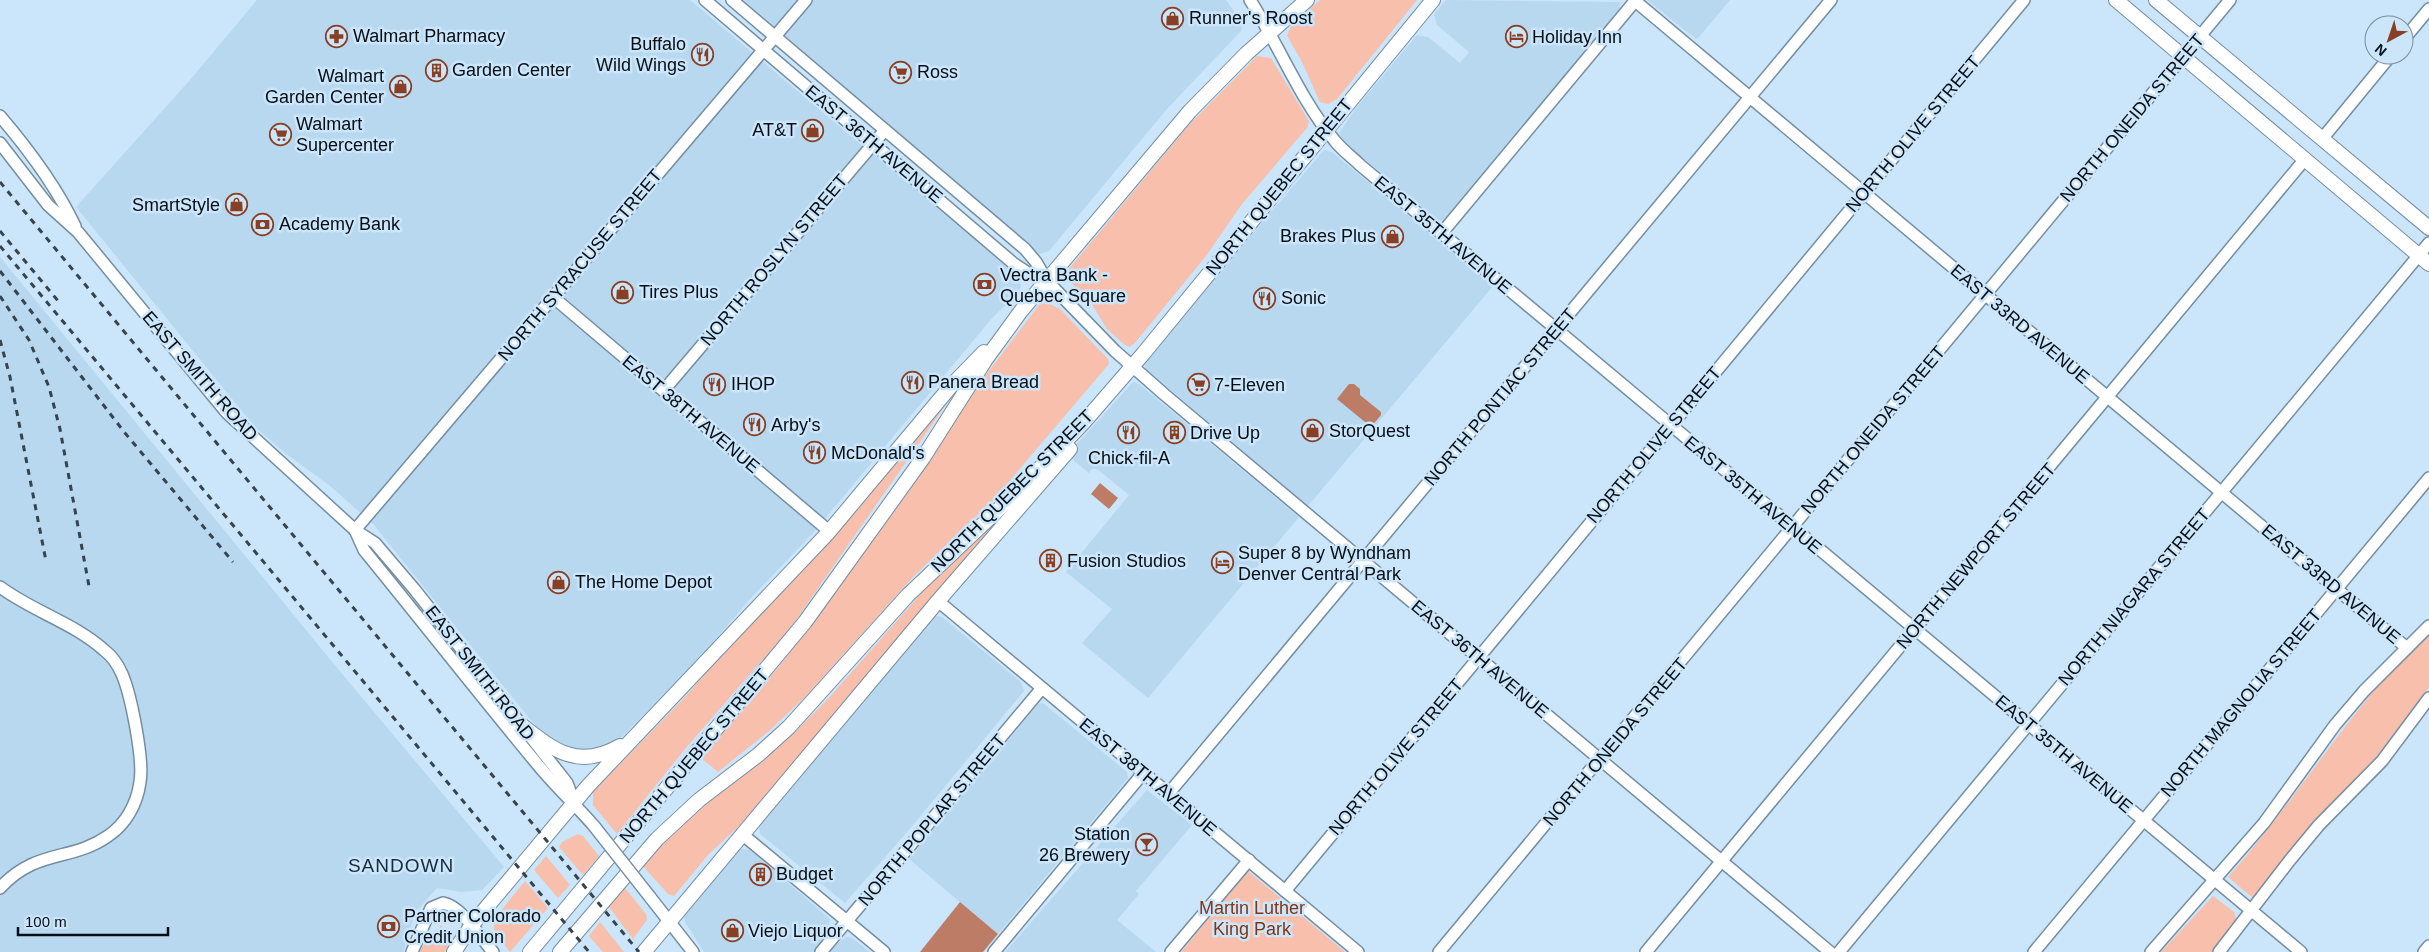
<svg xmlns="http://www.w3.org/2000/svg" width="2429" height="952" viewBox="0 0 2429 952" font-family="Helvetica,sans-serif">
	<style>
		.built { fill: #b8d8f0 }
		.green { fill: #f8c0ac }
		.water { fill: #bd7c65 }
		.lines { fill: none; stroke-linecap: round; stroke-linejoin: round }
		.minor-casing { stroke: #758da0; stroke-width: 14 }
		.major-casing { stroke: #758da0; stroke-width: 16 }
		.minor { stroke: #fff; stroke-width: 11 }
		.major { stroke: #fff; stroke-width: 14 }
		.rail { stroke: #37444e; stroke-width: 3; stroke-dasharray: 6 6; stroke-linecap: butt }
		.minor-bridge-casing { stroke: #758da0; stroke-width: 14; stroke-linecap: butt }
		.minor-bridge { stroke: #fff; stroke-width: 11 }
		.labels { text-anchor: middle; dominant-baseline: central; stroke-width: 5; stroke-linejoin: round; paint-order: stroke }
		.poi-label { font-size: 18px; fill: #050e14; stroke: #cbe5fa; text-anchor: start }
		.street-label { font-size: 18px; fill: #050e14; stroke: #cbe5fa }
		.park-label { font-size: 18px; fill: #843514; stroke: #cbe5fa }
		.neighbourhood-label { font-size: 19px; letter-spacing: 1px; fill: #162b3b; stroke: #cbe5fa }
	</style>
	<rect width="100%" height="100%" fill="#cbe5fa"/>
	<g class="built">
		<polygon points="257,0 690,0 859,143 882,159 1014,271 1019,278 1021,286 1017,294 993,317 813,533 750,599 703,654 614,745 584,754 549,740 530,719 374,525 329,485 285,453 255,427 76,207 190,80"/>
		<polygon points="744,0 1226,0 1240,20 1242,30 1166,110 1054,245 1049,251 1039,254"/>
		<polygon points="1446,0 1621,2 1619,9 1446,218 1441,221 1436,219 1345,143 1339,133 1356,108 1417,35 1428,37 1460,63 1469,52 1437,25 1434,14"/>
		<polygon points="1647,0 1730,0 1698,38 1696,39"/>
		<polygon points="1324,150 1332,152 1493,286 1308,506 1147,370 1144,365 1204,291"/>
		<polygon points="0,257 338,669 504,867 482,890 461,892 437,888 415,913 403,952 0,952"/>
		<polygon points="1133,382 1139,384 1299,517 1148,698 1082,643 1112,609 1066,572 1129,495 1097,469 1092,469 1089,473 1067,455"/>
		<polygon points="935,616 942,617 1021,682 1024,691 908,831 845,903 760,834 759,825"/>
		<polygon points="1043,703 1127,772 1128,778 998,934 909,859 1038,704"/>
		<polygon points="1147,790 1192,825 1136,891 1139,894 1117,920 1156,952 1005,952"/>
		<polygon points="740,849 750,850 830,919 826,936 814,952 704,952 685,922 684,916"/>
		<polygon points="847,937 852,938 870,952 830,952 839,942"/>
	</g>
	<g class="green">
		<polygon points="1320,0 1417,0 1337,99 1328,104 1320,102 1301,60 1287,36 1291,26"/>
		<polygon points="1257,56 1271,58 1307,118 1309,122 1307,128 1242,204 1206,256 1134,344 1129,347 1125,345 1107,329 1088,298 1068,280 1068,270 1189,125"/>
		<polygon points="1046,302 1060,309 1108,359 1109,364 995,498 913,577 804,698 769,731 718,772 701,758 781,664 820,613 913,485 982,380 1039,305"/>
		<polygon points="941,403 945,406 791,627 685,749 617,834 593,805 593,792 685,697"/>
		<polygon points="998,520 740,825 708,855 674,896 668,894 642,865 664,841 699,809 793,734 827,700 933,580"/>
		<path d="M2429 635V687L2398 733 2303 836 2253 898 2228 877C2281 818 2323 752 2373 692 2390 671 2410 653 2429 635Z"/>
		<polygon points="578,834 583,836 599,856 583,875 559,847 562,842"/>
		<polygon points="546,856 570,885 558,898 534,870"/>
		<polygon points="1248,871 1345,952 1181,952"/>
		<polygon points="525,881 548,908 510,952 494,932 494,919"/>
		<polygon points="625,888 646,914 647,920 633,939 609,907"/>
		<polygon points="2213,896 2234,912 2236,919 2212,952 2161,952"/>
		<polygon points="600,922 624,952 603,952 589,936"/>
		<path d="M441 925 451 939 445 952H420C424 941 435 935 441 925Z"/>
	</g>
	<g class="water">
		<polygon points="1349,384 1354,384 1360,389 1360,395 1381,412 1381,415 1371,427 1337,399"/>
		<polygon points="1100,483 1118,498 1109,509 1091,494"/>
		<polygon points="960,902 998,934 983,952 920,952"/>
	</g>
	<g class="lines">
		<defs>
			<g id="minor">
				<polyline points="705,0 1013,263 1028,273 1047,281"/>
				<polyline points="732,0 1025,249 1036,262 1047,281 1115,351 1165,395 1830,952"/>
				<path d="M1250 0C1279 45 1300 100 1335 141 1342 150 1352 157 1360 165L2301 952"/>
				<polyline points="1634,0 2407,648"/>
				<polyline points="2404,39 2429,9"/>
				<path d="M0 116C29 150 56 186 75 226"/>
				<polyline points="2322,139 2391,55"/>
				<polyline points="0,143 48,205 78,232 227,413 355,530 375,543 415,590 567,783 574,802"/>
				<polyline points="1441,234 1635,1"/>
				<polyline points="553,297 829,531"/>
				<polyline points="664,390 885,130"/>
				<polyline points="355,530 806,0"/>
				<path d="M355 530 364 550C422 621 479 694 538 765 556 787 576 805 594 826"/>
				<path d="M0 587C32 611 74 623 104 650 112 656 118 665 122 674 131 695 144 760 140 782 137 804 126 824 108 836 71 862 37 848 0 888"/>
				<polyline points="938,601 1358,952"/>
				<polyline points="1169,793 1831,0"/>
				<polyline points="742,834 884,952"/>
				<polyline points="1285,891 2024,0"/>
				<polyline points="650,897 693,952"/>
				<path d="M412 952 431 908 443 903C461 906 481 938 493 952"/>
				<polyline points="821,952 1042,688"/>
				<polyline points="994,952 1144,772"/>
				<polyline points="1171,952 1249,860"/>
				<polyline points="1439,952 2230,0"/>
				<polyline points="1646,952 2305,159"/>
				<polyline points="1839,952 2429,243"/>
				<polyline points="2034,952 2429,478"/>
				<polyline points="2151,952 2264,823 2335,725 2364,691 2429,626"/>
				<polyline points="2219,952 2290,860 2319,825 2382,761 2429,698"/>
				<polyline points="2424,952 2429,946"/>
			</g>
			<g id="major">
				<polyline points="2116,0 2429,264"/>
				<polyline points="2156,0 2429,228"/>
				<path d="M519 723C552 749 577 771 620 746"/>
				<polyline points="454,952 471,926 588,786 827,534 951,386 984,352"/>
				<polyline points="530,952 805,622 923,458 986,359 1021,311 1190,111 1246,54 1307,0"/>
				<polyline points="560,952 657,839 699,800 758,755 789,727 908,595 1018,491 1084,422 1143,354 1433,0"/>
				<polyline points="644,952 938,601 1070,449"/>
			</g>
		</defs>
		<use href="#minor" class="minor-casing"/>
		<use href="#major" class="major-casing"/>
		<use href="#minor" class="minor"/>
		<use href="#major" class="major"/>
		<g class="rail">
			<polyline points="0,182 639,952"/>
			<polyline points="0,231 59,302"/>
			<polyline points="0,246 589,952"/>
			<polyline points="0,271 125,433 233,562"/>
			<polyline points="0,296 29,340 49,387 60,429 89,586"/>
			<polyline points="0,340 10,377 46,561"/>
		</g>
		<defs>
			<polyline id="minor-bridge" points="594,826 650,897"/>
		</defs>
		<use href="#minor-bridge" class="minor-bridge-casing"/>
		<use href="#minor-bridge" class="minor-bridge"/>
	</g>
	<defs>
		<symbol id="shop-ring" viewBox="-11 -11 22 22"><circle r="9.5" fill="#cbe5fa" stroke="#883f23" stroke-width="1.5"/><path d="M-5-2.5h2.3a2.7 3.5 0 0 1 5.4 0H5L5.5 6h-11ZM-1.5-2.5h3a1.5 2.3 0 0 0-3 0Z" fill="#883f23"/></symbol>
		<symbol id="pharmacy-ring" viewBox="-11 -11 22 22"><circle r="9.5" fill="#cbe5fa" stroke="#883f23" stroke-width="1.5"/><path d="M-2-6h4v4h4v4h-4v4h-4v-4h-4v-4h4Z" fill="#883f23"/></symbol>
		<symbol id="hotel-ring" viewBox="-11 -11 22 22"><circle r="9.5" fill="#cbe5fa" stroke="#883f23" stroke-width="1.5"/><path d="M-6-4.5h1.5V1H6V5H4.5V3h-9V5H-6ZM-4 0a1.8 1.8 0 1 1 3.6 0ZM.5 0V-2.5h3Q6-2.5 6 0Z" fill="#883f23"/></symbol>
		<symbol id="restaurant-ring" viewBox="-11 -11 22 22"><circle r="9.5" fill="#cbe5fa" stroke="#883f23" stroke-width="1.5"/><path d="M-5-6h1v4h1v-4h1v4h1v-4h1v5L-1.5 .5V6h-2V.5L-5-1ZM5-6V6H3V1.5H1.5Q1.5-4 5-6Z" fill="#883f23"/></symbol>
		<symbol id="building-ring" viewBox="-11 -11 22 22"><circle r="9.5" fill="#cbe5fa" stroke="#883f23" stroke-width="1.5"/><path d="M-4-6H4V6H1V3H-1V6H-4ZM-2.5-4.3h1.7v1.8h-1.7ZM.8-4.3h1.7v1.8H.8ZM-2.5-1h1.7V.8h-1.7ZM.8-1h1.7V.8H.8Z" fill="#883f23"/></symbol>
		<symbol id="supermarket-ring" viewBox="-11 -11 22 22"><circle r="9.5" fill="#cbe5fa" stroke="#883f23" stroke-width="1.5"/><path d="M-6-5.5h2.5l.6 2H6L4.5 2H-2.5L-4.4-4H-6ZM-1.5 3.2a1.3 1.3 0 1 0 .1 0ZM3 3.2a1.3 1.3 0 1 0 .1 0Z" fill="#883f23"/></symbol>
		<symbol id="bank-ring" viewBox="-11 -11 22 22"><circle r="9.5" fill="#cbe5fa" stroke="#883f23" stroke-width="1.5"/><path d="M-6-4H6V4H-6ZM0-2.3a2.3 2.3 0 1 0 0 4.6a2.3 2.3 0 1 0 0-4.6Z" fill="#883f23"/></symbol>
		<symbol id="bar-ring" viewBox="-11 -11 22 22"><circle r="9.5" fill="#cbe5fa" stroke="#883f23" stroke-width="1.5"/><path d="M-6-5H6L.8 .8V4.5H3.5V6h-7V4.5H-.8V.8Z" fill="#883f23"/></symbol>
	</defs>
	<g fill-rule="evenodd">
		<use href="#shop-ring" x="1160" y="6" width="25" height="25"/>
		<use href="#pharmacy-ring" x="324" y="24" width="25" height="25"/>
		<use href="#hotel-ring" x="1504" y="24" width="25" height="25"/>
		<use href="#restaurant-ring" x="690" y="42" width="25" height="25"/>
		<use href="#building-ring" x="424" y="58" width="25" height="25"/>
		<use href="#supermarket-ring" x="888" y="60" width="25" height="25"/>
		<use href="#shop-ring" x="388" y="74" width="25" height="25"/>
		<use href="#shop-ring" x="800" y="118" width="25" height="25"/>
		<use href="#supermarket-ring" x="268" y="122" width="25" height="25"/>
		<use href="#shop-ring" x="224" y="192" width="25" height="25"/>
		<use href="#bank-ring" x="250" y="212" width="25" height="25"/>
		<use href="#shop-ring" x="1380" y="224" width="25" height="25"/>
		<use href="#bank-ring" x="972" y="272" width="25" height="25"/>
		<use href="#shop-ring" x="610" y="280" width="25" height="25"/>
		<use href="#restaurant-ring" x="1252" y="286" width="25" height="25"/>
		<use href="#restaurant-ring" x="900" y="370" width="25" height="25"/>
		<use href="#restaurant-ring" x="702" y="372" width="25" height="25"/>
		<use href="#supermarket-ring" x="1186" y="372" width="25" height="25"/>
		<use href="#restaurant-ring" x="742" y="412" width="25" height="25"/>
		<use href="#shop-ring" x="1300" y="418" width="25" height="25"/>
		<use href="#restaurant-ring" x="1116" y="420" width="25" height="25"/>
		<use href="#building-ring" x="1162" y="420" width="25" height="25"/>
		<use href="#restaurant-ring" x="802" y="440" width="25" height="25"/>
		<use href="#building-ring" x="1038" y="548" width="25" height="25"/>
		<use href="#hotel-ring" x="1210" y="550" width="25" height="25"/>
		<use href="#shop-ring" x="546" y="570" width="25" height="25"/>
		<use href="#bar-ring" x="1134" y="832" width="25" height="25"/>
		<use href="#building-ring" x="748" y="862" width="25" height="25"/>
		<use href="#bank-ring" x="376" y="914" width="25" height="25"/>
		<use href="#shop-ring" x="720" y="918" width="25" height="25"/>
	</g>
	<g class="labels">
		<g class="poi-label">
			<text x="1189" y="18">Runner's Roost</text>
			<text x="353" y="36">Walmart Pharmacy</text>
			<text x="1532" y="37">Holiday Inn</text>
			<text x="686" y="44" text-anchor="end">Buffalo<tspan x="686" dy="21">Wild Wings</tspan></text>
			<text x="452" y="70">Garden Center</text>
			<text x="917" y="72">Ross</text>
			<text x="384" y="76" text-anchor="end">Walmart<tspan x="384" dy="21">Garden Center</tspan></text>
			<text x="296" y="124">Walmart<tspan x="296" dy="21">Supercenter</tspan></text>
			<text x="797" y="130" text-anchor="end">AT&amp;T</text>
			<text x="220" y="205" text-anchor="end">SmartStyle</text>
			<text x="279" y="224">Academy Bank</text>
			<text x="1376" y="236" text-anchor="end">Brakes Plus</text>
			<text x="1000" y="275">Vectra Bank -<tspan x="1000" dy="21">Quebec Square</tspan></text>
			<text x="639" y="292">Tires Plus</text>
			<text x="1281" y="298">Sonic</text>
			<text x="928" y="382">Panera Bread</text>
			<text x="731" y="384">IHOP</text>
			<text x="1214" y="385">7-Eleven</text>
			<text x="771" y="425">Arby's</text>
			<text x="1329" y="431">StorQuest</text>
			<text x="1190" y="433">Drive Up</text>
			<text x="831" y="453">McDonald's</text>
			<text x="1129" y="458" text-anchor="middle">Chick-fil-A</text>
			<text x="1238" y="553">Super 8 by Wyndham<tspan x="1238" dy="21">Denver Central Park</tspan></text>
			<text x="1067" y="561">Fusion Studios</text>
			<text x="575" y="582">The Home Depot</text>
			<text x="1130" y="834" text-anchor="end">Station<tspan x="1130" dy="21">26 Brewery</tspan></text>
			<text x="776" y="874">Budget</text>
			<text x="404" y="916">Partner Colorado<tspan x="404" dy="21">Credit Union</tspan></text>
			<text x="748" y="931">Viejo Liquor</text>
		</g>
		<g class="street-label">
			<text transform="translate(2132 118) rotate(-50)">NORTH ONEIDA STREET</text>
			<text transform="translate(1913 134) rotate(-50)">NORTH OLIVE STREET</text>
			<text transform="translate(874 144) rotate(40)">EAST 36TH AVENUE</text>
			<text transform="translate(1279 187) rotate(-51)">NORTH QUEBEC STREET</text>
			<text transform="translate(1443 235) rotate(40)">EAST 35TH AVENUE</text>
			<text transform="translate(774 260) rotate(-50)">NORTH ROSLYN STREET</text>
			<text transform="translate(580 265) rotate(-50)">NORTH SYRACUSE STREET</text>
			<text transform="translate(2020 324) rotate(40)">EAST 33RD AVENUE</text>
			<text transform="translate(200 376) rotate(49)">EAST SMITH ROAD</text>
			<text transform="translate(1500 397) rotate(-50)">NORTH PONTIAC STREET</text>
			<text transform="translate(691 414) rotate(40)">EAST 38TH AVENUE</text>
			<text transform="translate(1873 430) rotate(-50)">NORTH ONEIDA STREET</text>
			<text transform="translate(1654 445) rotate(-50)">NORTH OLIVE STREET</text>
			<text transform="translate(1012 491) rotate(-45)">NORTH QUEBEC STREET</text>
			<text transform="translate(1753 495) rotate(40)">EAST 35TH AVENUE</text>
			<text transform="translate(1976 556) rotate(-50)">NORTH NEWPORT STREET</text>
			<text transform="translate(2331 584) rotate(40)">EAST 33RD AVENUE</text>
			<text transform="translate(2134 597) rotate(-50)">NORTH NIAGARA STREET</text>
			<text transform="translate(1480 659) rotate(40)">EAST 36TH AVENUE</text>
			<text transform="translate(480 673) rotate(52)">EAST SMITH ROAD</text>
			<text transform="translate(2241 703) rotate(-50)">NORTH MAGNOLIA STREET</text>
			<text transform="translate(1615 742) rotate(-50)">NORTH ONEIDA STREET</text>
			<text transform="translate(2064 754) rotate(40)">EAST 35TH AVENUE</text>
			<text transform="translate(694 756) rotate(-50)">NORTH QUEBEC STREET</text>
			<text transform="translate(1396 757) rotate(-50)">NORTH OLIVE STREET</text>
			<text transform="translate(1148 777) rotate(40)">EAST 38TH AVENUE</text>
			<text transform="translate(932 820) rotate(-50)">NORTH POPLAR STREET</text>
		</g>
		<g class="park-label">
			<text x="1252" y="908">Martin Luther<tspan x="1252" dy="21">King Park</tspan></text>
		</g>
		<g class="neighbourhood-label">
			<text x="401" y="865">SANDOWN</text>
		</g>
	</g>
	<g transform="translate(2389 40) rotate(220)"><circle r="24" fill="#cbe5fa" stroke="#7c8f9e"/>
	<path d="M0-4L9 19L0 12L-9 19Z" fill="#883f23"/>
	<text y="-8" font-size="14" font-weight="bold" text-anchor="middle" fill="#050e14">N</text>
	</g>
	<path d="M18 927v8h150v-8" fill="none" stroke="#050e14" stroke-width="2.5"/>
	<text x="25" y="927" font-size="15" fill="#050e14" stroke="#cbe5fa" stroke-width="4" paint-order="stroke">100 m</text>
</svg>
